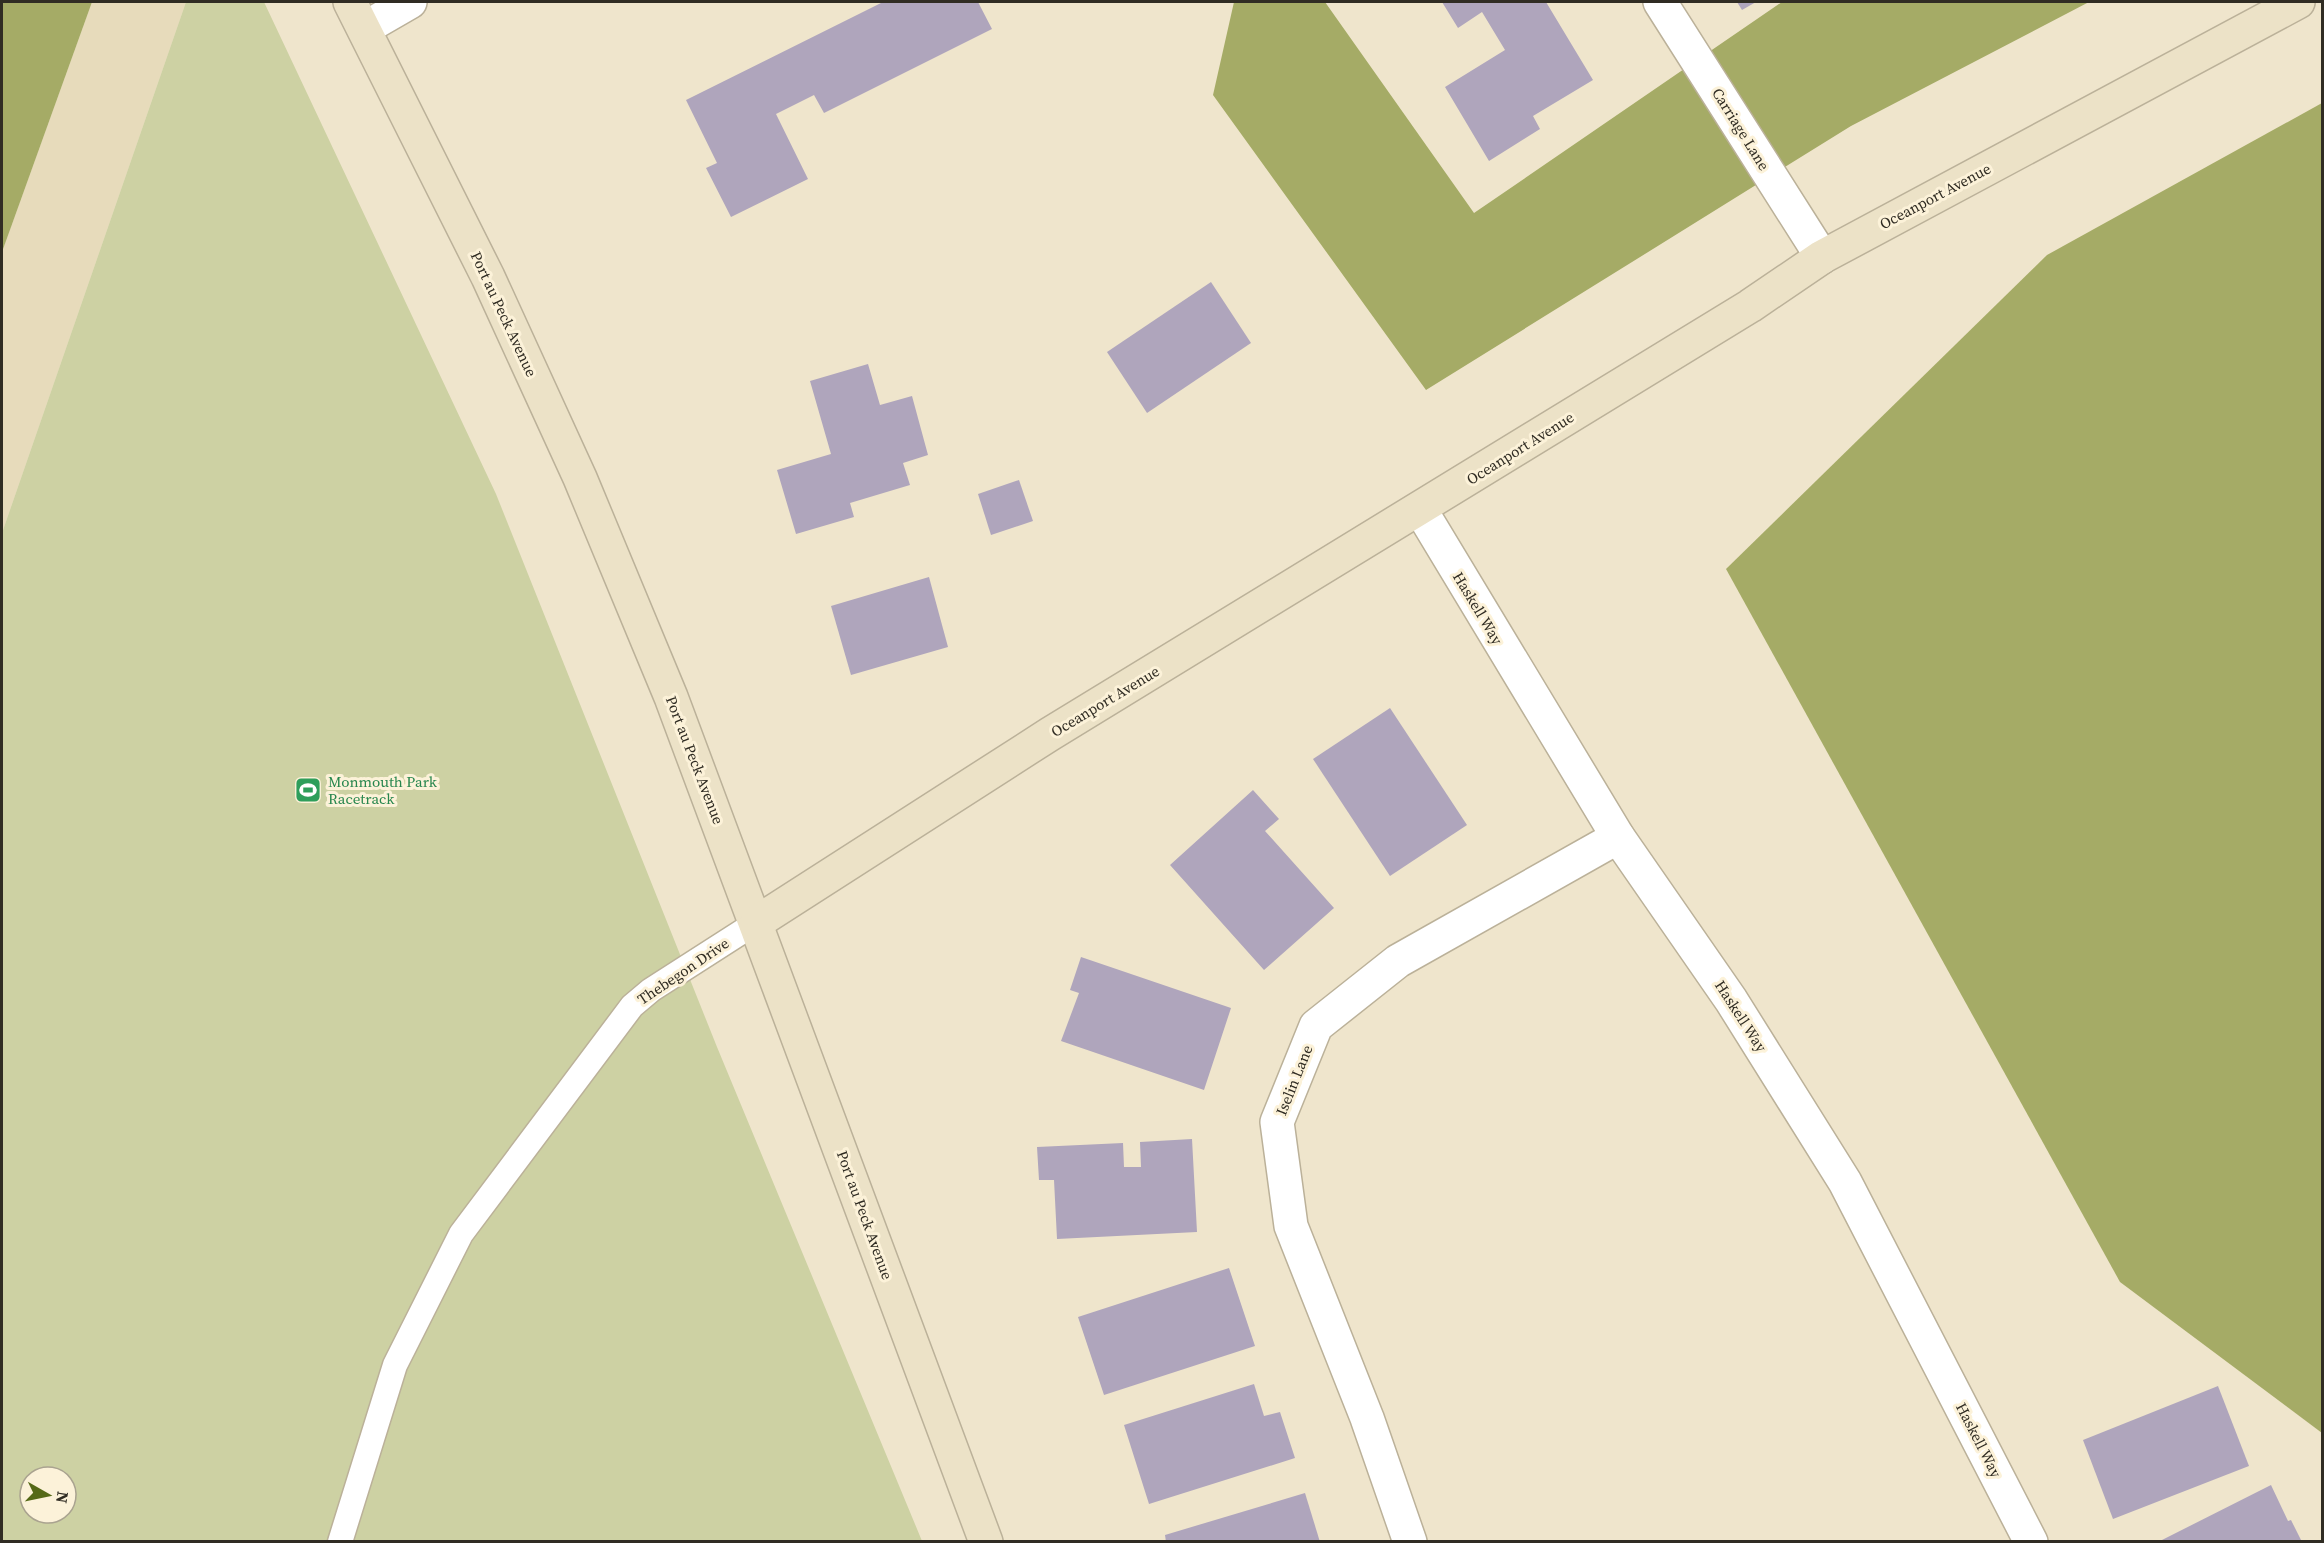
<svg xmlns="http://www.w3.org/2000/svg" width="2324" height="1543" viewBox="0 0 2324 1543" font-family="'Source Serif 4',serif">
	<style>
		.built { fill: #e7dbbb }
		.green { fill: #cdd1a3; fill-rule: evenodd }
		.forest { fill: #a5ab66 }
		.building { fill: #afa5bc }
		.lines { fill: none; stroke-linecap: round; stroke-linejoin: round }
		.lane-casing { stroke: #bbb199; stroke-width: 27 }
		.street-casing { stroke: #bbb199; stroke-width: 36 }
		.secondary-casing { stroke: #bbb199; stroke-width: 36 }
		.lane { stroke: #fff; stroke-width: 24 }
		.street { stroke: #fff; stroke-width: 33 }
		.secondary { stroke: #ece2c7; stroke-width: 33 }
		.labels { text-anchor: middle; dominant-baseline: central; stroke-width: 6; stroke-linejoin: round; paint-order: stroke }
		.street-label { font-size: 15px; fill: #302c23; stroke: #fcf2d9 }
		.leisure-label { font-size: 15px; fill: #27864d; stroke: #fcf2d9; text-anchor: start }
	</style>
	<rect width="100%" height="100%" fill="#efe5cc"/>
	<polygon class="built" points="92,2 186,2 2,533 2,252"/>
	<path class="green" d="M186 2H264L496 494 717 1047 922 1541 2 1542V533ZM30 1477H66V1513H30Z"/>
	<g class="forest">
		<polygon points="2,2 92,2 2,252"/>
		<polygon points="1234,2 1325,2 1474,213 1782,2 2089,2 1851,126 1426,390 1213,95"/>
		<polygon points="2322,103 2322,1433 2120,1282 1726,569 2047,255"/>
	</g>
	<g class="building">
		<polygon points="883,2 978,2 992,29 824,113 814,95 776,114 808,179 731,217 706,168 717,163 686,100"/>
		<polygon points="1442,2 1546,2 1593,80 1533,116 1540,129 1489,161 1445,87 1505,50 1482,12 1458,28"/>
		<polygon points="1737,2 1756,2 1742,10"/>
		<polygon points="1211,282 1251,343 1147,413 1107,352"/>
		<polygon points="868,364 880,405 912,396 928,455 903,463 910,485 850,503 854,517 796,534 777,470 831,454 810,381"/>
		<polygon points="1019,480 1033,521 991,535 978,494"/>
		<polygon points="929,577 948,647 851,675 831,606"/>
		<polygon points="1390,708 1467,825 1390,876 1313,759"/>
		<polygon points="1253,790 1279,819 1265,831 1334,908 1264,970 1170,865"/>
		<polygon points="1081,957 1231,1008 1204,1090 1061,1041 1079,993 1070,990"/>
		<polygon points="1192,1139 1197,1232 1057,1239 1054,1180 1039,1180 1037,1147 1123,1143 1124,1167 1141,1167 1140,1142"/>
		<polygon points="1229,1268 1255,1346 1104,1395 1078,1317"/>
		<polygon points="1254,1384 1264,1416 1280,1412 1295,1458 1149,1504 1124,1425"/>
		<polygon points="2218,1386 2249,1466 2113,1519 2083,1440"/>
		<polygon points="2271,1485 2288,1521 2291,1520 2302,1542 2158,1542"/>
		<polygon points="1305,1493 1320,1542 1166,1542 1165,1535"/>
	</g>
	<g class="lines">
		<defs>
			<polyline id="lane" points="340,1542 395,1365 461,1234 632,1006 651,990 757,922"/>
			<g id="street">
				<polyline points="1660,2 1822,257"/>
				<polyline points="365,28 410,2"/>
				<polyline points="1420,509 1618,837 1731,1000 1845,1182 2031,1542"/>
				<polyline points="1410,1542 1367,1418 1291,1226 1277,1122 1316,1026 1398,961 1618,837"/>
			</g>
			<g id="secondary">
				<polyline points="350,2 488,277 580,478 671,697 986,1542"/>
				<polyline points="757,922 1050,734 1750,306 1822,257 2298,2"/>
			</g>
		</defs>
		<use href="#lane" class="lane-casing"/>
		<use href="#street" class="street-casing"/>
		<use href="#secondary" class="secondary-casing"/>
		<use href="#lane" class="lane"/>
		<use href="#street" class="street"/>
		<use href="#secondary" class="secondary"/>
	</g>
	<defs>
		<symbol id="stadium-square" viewBox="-11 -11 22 22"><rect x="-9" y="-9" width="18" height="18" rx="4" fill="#2e9e5b" stroke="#fcf2d9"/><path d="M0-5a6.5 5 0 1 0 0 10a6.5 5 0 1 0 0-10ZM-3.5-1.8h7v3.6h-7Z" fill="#fff"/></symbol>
	</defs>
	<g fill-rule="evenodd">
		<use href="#stadium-square" x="293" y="775" width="30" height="30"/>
	</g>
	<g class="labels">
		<g class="street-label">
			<text transform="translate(1741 129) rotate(58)">Carriage Lane</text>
			<text transform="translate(1935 196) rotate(-28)">Oceanport Avenue</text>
			<text transform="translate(504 314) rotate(65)">Port au Peck Avenue</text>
			<text transform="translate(1520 448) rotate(-32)">Oceanport Avenue</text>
			<text transform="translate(1478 608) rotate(59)">Haskell Way</text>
			<text transform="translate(1105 701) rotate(-31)">Oceanport Avenue</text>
			<text transform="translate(695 760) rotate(69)">Port au Peck Avenue</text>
			<text transform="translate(683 971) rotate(-34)">Thebegon Drive</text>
			<text transform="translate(1741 1016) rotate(57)">Haskell Way</text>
			<text transform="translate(1294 1080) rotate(-68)">Iselin Lane</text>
			<text transform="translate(865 1215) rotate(70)">Port au Peck Avenue</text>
			<text transform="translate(1979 1440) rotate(63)">Haskell Way</text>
		</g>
		<g class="leisure-label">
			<text x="328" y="781">Monmouth Park<tspan x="328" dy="17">Racetrack</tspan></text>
		</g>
	</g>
	<rect width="2324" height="1543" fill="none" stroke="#302c23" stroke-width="6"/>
	<g transform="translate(48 1495) rotate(99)"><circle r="28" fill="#fcf2d9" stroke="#aaa390" stroke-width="1.5"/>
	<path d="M0-4.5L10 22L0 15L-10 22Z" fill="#556917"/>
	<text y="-9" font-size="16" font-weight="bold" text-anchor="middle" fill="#302c23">N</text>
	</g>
</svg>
